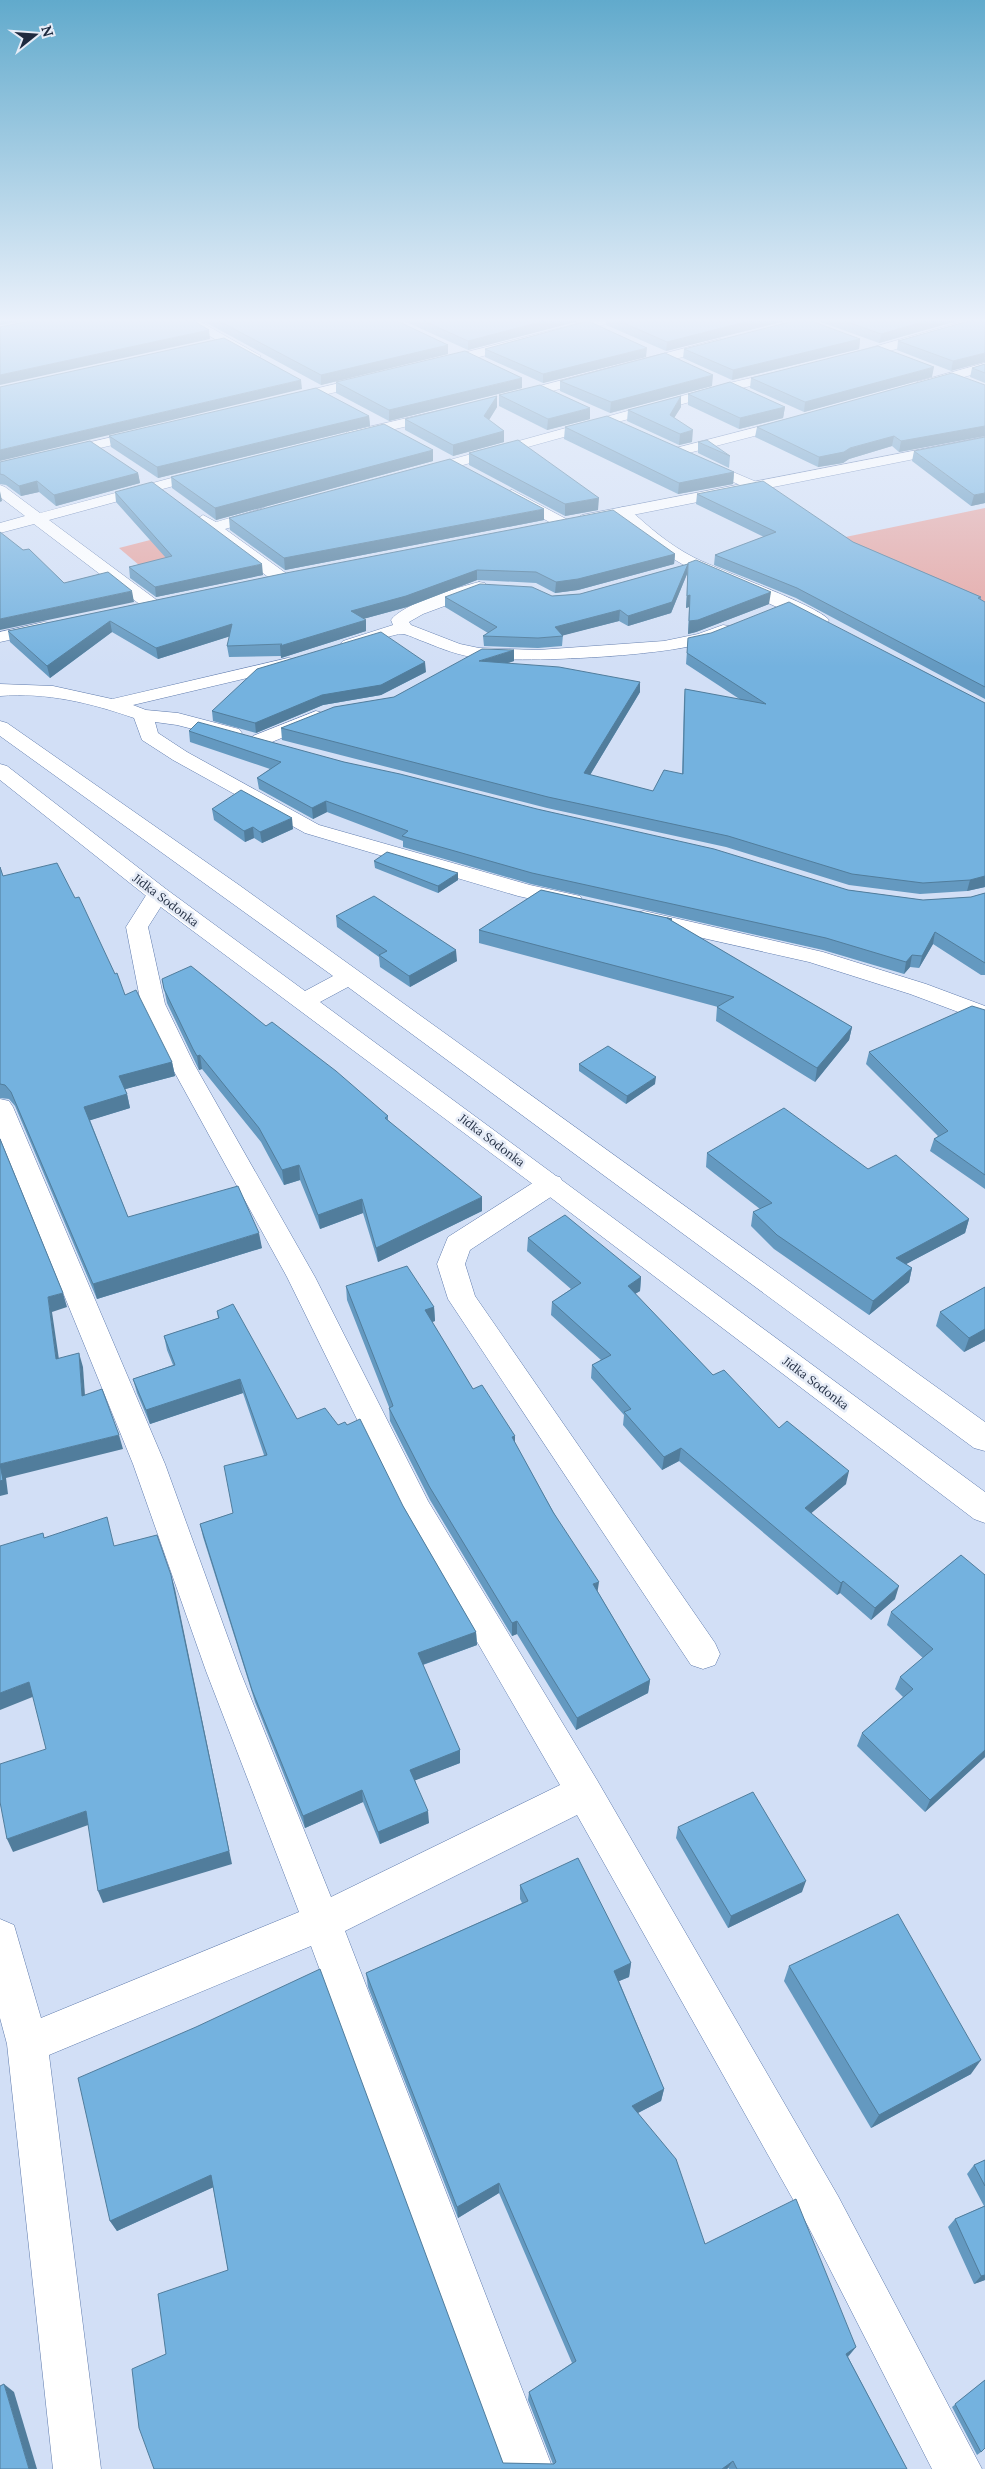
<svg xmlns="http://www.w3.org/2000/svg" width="985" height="2469" viewBox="0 0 985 2469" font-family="Lora,serif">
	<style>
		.green { fill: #e5a4a1 }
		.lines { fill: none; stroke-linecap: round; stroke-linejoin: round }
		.minor-casing { stroke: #5e7aac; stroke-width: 1 }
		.tertiary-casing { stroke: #5e7aac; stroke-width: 1 }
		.secondary-casing { stroke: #5e7aac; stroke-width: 1 }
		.minor { fill: #fff; fill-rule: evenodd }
		.tertiary { fill: #fff; fill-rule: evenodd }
		.secondary { fill: #fff; fill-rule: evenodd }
		.wall { fill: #6499c0 }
		.shaded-wall { fill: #517d9c }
		.building { fill: #74b2df; stroke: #517d9c }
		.labels { text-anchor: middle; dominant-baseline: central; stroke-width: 5; stroke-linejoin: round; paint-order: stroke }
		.street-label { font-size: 12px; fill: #1e2a3f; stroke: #e6ecf7 }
	</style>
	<rect width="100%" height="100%" fill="#d2dff6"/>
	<g class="green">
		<polygon points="985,508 985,609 831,540"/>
		<polygon points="193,529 221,551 146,571 119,548"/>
	</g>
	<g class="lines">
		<defs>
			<g id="minor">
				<polygon points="184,321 199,321 261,356 254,360 249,359"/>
				<polygon points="588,321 608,321 606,324 437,368 430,364 432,361"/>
				<polygon points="965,321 984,321 982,324 852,362 842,362 840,359 842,356"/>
				<polygon points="720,339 725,340 726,343 725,346 510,402 503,398 505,395"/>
				<polygon points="985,363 985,371 922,389 915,385 917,382"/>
				<polygon points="786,370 791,371 793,374 791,377 733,390 427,475 417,475 415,472 417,469 725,384"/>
				<polygon points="373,375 378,376 380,379 378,382 286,404 279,400 281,397"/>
				<polygon points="442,410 447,411 449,414 447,417 352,439 345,435 347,432"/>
				<polygon points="792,418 797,419 799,422 797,425 677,456 670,452 672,449"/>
				<polygon points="147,429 152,430 154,433 152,436 0,471 0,463"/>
				<polygon points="700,458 759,483 762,486 759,489 749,489 695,465 693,462"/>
				<polygon points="209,468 214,469 216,472 214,475 49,520 158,601 161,605 158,609 146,609 34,524 0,533 0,523 25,516 0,497 0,485 5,487 40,513"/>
				<polygon points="512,490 570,521 572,524 570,527 558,527 507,498 504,495 507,492"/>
				<path d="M623 507 629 509C649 527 668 544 693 557 716 569 819 606 829 620L826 624H814L682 564 652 546 617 515 615 512 617 509Z"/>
				<polygon points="264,508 270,510 272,513 270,516 225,529 287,574 289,578 287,582 275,582 206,531 195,520 203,515 216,522"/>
				<path d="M479 582 485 583 487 587 485 591 423 614 409 622 411 625 460 644 479 648 538 650 664 641 698 634 723 625 729 626 732 630C713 657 516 663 479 658 460 656 442 649 425 642 418 640 410 635 403 634 394 633 360 647 349 650L343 649 340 645 343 641 393 625 391 620C402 604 459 587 479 582Z"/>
				<path d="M288 658 294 659 297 663 294 667 133 705 146 710 178 713 239 729 242 733 239 737 232 739 177 725 155 722 158 733 187 752 319 825 530 885 580 896 583 901 580 906 572 908 518 896 305 833 173 760 142 740 134 718C91 703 46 692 0 696V684L53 686 112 699Z"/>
				<polygon points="316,711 323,713 325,717 323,721 267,744 253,744 250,740 253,736"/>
				<polygon points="158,887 166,889 169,894 148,927 165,1004 194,1064 315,1277 428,1501 597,1780 838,2196 982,2469 932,2469 808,2226 577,1815 345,1931 553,2469 505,2469 311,1946 49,2055 101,2469 53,2469 7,2044 0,2018 0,1919 14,1925 41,2018 299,1912 206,1671 133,1464 0,1138 0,1099 9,1101 13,1107 165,1464 240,1671 331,1897 560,1785 406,1519 287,1277 170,1064 141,1004 126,927 150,889"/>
				<polygon points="644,911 823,952 926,984 985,1006 985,1022 910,994 809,962 636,923 633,918 636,913"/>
				<polygon points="551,1175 560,1177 564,1184 560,1191 470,1250 465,1264 475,1296 715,1643 720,1654 715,1665 703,1669 691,1665 448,1299 437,1264 448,1237 542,1177"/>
			</g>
			<g id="tertiary">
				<polygon points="985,437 985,445 582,525 574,520 582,515"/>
				<polygon points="44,622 50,623 53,627 50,631 0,642 0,632"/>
			</g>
			<polygon id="secondary" points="0,721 7,723 239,885 985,1422 985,1451 974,1448 348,987 320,1002 985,1492 985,1523 974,1519 542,1191 150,899 0,780 0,764 7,766 166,889 305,991 333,976 0,736"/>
		</defs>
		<use href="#minor" class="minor-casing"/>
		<use href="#tertiary" class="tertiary-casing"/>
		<use href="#secondary" class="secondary-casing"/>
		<use href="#minor" class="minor"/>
		<use href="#tertiary" class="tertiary"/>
		<use href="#secondary" class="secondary"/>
	</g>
	<g class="wall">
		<polygon points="203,321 397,321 448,345 448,354 321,385"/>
		<polygon points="404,321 579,321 468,350"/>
		<polygon points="606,321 785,321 666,351 606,325"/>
		<polygon points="818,321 957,321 879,343"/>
		<polygon points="969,321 951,371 897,350 898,341"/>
		<polygon points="860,339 859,349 732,380 683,358 684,349"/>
		<polygon points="485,349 646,357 543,383 485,357"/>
		<polygon points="985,364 985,383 970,377 972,368"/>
		<polygon points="932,377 804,412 750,388 751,378"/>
		<polygon points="560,381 712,386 610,413 560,391"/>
		<polygon points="336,382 522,388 389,421 336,393"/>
		<polygon points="985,385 985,436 899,452 892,446 849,459 843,463 818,467 755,437 757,427"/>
		<polygon points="688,394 785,407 783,418 739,429 688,405"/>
		<polygon points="499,395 590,419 547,430 499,406"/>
		<polygon points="497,396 497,407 489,420 504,431 504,442 453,456 405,430 405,419"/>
		<polygon points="681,407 674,418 692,442 679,445 627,421 628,410"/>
		<polygon points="369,416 370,426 158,478 111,447 109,436"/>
		<polygon points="565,427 734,472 733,484 678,494 564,439"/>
		<polygon points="698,442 730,456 729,468 698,453"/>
		<polygon points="433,450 433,461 216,520 172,488 171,477"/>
		<polygon points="914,451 985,503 971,506 912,461"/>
		<polygon points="469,453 598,510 565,516 469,465"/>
		<polygon points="0,462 138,473 140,483 56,506 39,492 21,496 6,485 0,484"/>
		<polygon points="115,492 263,575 156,597 130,578 129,567 166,558 116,502"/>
		<polygon points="697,494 853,542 981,597 981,600 985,602 985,699 796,598 714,565 715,555 764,537 696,504"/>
		<polygon points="229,518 544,520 285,570 230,530"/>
		<polygon points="675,554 674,564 578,590 555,593 536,583 477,580 407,607 363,619 366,631 281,658 281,656 229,657 227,646 230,636 158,659 112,632 50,678 10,642 8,631 286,573"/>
		<polygon points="688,563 769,604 696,632 688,634 689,607 686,608"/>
		<polygon points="688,564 687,574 671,613 628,626 619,621 563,635 562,646 538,648 484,646 483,636 488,633 445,607 445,597 552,596 580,594"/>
		<polygon points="688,638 985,703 985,887 967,891 920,894 849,885 726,847 547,808 282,740 281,728 394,697 514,650 514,661 507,663 640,692 590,775 653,791 682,774 684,700 685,689 741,700 686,664"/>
		<polygon points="426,672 381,695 323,705 256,733 213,721 212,711"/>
		<polygon points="189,731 344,762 848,890 923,900 971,897 985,893 985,975 981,975 933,944 919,968 910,967 904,974 823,950 531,884 403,847 403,841 327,812 313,819 259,789 257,778 270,769 190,742"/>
		<polygon points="212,809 293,829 262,843 254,838 245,842 214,820"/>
		<polygon points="374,861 458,880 438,893 375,868"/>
		<polygon points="0,867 3,876 115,974 125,995 172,1062 175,1076 125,1089 127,1094 130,1108 90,1120 128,1217 262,1248 97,1299 15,1106 9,1099 0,1098"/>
		<polygon points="541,890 672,919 672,921 852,1027 849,1040 815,1082 716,1021 717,1007 718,1007 479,943 479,930"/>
		<polygon points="336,916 457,961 410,987 380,967 379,957 337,927"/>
		<polygon points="162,979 266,1026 388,1116 388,1120 482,1211 378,1262 363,1213 320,1229 300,1180 284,1185 261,1142 202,1069 199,1070 167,1003"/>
		<polygon points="985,1010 985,1189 930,1151 934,1139 938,1136 866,1064 869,1052"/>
		<polygon points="579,1064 655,1084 626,1104 579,1071"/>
		<polygon points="707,1153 868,1169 969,1219 965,1233 906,1264 912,1268 909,1282 869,1315 774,1249 751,1226 753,1212 760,1209 706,1167"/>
		<polygon points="528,1238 641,1277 640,1291 635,1294 713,1375 779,1428 846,1484 811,1513 895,1599 871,1620 840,1593 837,1595 679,1461 662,1470 623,1425 624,1415 591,1378 592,1365 601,1360 551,1315 552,1302 571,1289 527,1251"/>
		<polygon points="346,1286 434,1307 435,1321 432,1322 473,1389 515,1443 598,1592 650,1680 648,1693 576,1730 517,1634 512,1636 430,1500 390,1421 389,1407 347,1300"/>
		<polygon points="985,1287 985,1341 964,1352 936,1326 940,1312"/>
		<polygon points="217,1311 297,1419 338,1425 347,1425 403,1506 476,1632 477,1645 423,1665 460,1750 460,1763 415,1780 429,1823 380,1844 363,1802 305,1828 255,1702 203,1537 200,1524 233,1513 264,1455 243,1393 150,1424 137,1393 133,1379 173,1365 167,1350 164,1336 218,1318"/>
		<polygon points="961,1555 985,1757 925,1812 857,1746 862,1733 903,1697 895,1689 900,1677 923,1658 887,1625 891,1612"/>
		<polygon points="678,1827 802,1892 728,1928 676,1838"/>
		<polygon points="520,1885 631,1963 629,1977 619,1981 664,2089 661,2101 638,2113 705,2244 856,2347 848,2357 907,2469 729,2469 729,2468 727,2469 154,2469 166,2354 228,2270 213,2187 117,2231 110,2221 196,2027 503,2463 553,2464 528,2400 529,2392 572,2363 499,2193 458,2218 368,1987 366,1973 522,1903 520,1899"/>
		<polygon points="789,1966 971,2074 871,2128 784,1981"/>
		<polygon points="985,2160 985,2280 974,2284 948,2227 955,2219 984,2206 967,2174 974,2165"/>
		<polygon points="985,2380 981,2452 977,2455 952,2407"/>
	</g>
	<g class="shaded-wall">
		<polygon points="0,321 22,321 0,325"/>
		<polygon points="544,321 579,321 468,350 468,341"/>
		<polygon points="749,321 785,321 666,351 667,342"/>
		<polygon points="926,321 957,321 879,343 881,334"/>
		<polygon points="209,330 210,339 0,385 0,375"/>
		<polygon points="860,339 859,349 732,380 733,370"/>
		<polygon points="448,345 448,354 321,385 321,375"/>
		<polygon points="647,348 646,357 543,383 543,374"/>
		<polygon points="985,353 985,362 951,371 953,361"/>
		<polygon points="934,367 932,377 804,412 805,402"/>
		<polygon points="713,375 712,386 610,413 611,402"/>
		<polygon points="522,378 522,388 389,421 389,410"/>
		<polygon points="301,380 302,389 0,461 0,450"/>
		<polygon points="497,396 497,407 484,428 484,416"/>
		<polygon points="681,396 681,407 669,426 670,415"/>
		<polygon points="785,407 783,418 739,429 740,418"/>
		<polygon points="590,408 590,419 547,430 548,419"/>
		<polygon points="369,416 370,426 158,478 157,467"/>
		<polygon points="985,426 985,436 899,452 901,441"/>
		<polygon points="693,430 692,442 679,445 680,434"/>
		<polygon points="504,431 504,442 453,456 453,445"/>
		<polygon points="894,436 892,446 849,459 843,463 818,467 819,457"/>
		<polygon points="433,450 433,461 216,520 215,508"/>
		<polygon points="734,472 733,484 678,494 679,483"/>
		<polygon points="138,473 140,483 56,506 54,495"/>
		<polygon points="37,481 39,492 21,496 19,486"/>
		<polygon points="0,491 2,501 0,502"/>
		<polygon points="985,493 985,503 971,506 974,495"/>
		<polygon points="599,498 598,510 565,516 565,504"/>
		<polygon points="544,509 544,520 285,570 284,558"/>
		<polygon points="675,554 674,564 578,590 555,593 556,582"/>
		<polygon points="262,564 263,575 156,597 155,587"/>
		<polygon points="688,564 687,574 671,613 628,626 628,616"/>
		<polygon points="477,570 477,580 407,607 352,622 351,611"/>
		<polygon points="132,591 134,602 0,630 0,619"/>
		<polygon points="771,592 769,604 696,632 688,634 689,621"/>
		<polygon points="690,595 689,607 686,608 687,596"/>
		<polygon points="620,610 619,621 561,636 555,627"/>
		<polygon points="366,620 366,631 281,658 280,646"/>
		<polygon points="110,621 112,632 50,678 47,666"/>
		<polygon points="232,624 234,635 158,659 156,648"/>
		<polygon points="514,650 514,661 479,672 479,661"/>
		<polygon points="425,662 426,672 381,695 323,705 256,733 255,723 322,695"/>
		<polygon points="640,682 640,692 584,785 584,773"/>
		<polygon points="326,801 327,812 313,819 312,808"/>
		<polygon points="292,818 293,829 262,843 260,832"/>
		<polygon points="253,827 254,838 245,842 244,831"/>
		<polygon points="458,873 458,880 438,893 438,886"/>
		<polygon points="985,876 985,887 967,891 970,880"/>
		<polygon points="935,932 933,944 919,968 922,956"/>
		<polygon points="456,950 457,961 410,987 409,976"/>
		<polygon points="912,955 910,967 904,974 906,962"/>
		<polygon points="852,1027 849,1040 815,1082 817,1068"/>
		<polygon points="200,1055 202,1069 199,1070 197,1056"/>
		<polygon points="172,1062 175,1076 122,1090 119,1076"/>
		<polygon points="656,1077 655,1084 626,1104 627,1096"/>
		<polygon points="127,1094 130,1108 88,1121 84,1107"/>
		<polygon points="299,1165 300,1180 284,1185 282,1170"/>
		<polygon points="482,1197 482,1211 378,1262 376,1248"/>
		<polygon points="362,1199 363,1213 320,1229 318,1215"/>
		<polygon points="969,1219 965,1233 893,1271 896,1258"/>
		<polygon points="259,1233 262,1248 97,1299 93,1284"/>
		<polygon points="912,1268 909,1282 869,1315 873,1301"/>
		<polygon points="641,1277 640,1291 626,1299 628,1286"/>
		<polygon points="63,1293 67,1307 52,1312 61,1373 56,1359 48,1297"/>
		<polygon points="434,1307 435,1321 426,1324 425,1310"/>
		<polygon points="985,1329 985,1341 964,1352 969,1338"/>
		<polygon points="79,1353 83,1367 86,1410 82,1396"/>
		<polygon points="240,1379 243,1393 150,1424 146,1410"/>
		<polygon points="119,1435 123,1449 6,1478 8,1494 0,1496 0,1464"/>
		<polygon points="515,1436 515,1450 512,1437"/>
		<polygon points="681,1448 679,1461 662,1470 664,1457"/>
		<polygon points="849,1471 846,1484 802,1521 805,1508"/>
		<polygon points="171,1575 175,1589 232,1864 103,1903 98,1891"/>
		<polygon points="843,1581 840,1593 837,1595 841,1583"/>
		<polygon points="599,1582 597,1595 593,1584"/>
		<polygon points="899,1586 895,1599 871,1620 875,1608"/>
		<polygon points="517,1621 517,1634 512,1636 512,1623"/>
		<polygon points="476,1632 477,1645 419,1666 418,1653"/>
		<polygon points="650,1680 648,1693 576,1730 577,1718"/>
		<polygon points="29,1682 35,1696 0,1710 0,1693"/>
		<polygon points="460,1750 460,1763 411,1782 410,1770"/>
		<polygon points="985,1750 985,1757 925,1812 930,1800"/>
		<polygon points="362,1790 363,1802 305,1828 303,1816"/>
		<polygon points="86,1811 91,1824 13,1852 7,1839"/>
		<polygon points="428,1811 429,1823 380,1844 378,1832"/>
		<polygon points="806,1881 802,1892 728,1928 731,1916"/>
		<polygon points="631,1963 629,1977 612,1984 614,1971"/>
		<polygon points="981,2060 971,2074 871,2128 879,2115"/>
		<polygon points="664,2089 661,2101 630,2117 632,2106"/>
		<polygon points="211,2175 216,2186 117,2231 110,2221"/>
		<polygon points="499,2183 499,2193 458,2218 457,2207"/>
		<polygon points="985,2275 985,2280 974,2284 981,2276"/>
		<polygon points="856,2347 849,2355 840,2362 846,2354"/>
		<polygon points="4,2384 14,2392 37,2469 29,2469"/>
		<polygon points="733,2461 727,2469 722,2469"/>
	</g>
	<g class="building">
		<polygon points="31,321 194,321 209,330 0,375 0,327"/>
		<polygon points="219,321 397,321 448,345 321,375"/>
		<polygon points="424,321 544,321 468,341"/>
		<polygon points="588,321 647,348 543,374 485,349"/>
		<polygon points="619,321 749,321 667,342"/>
		<polygon points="794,321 811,321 860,339 733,370 684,349"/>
		<polygon points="845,321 926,321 881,334"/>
		<polygon points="969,321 985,321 985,353 953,361 898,341"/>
		<polygon points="224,338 301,380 0,450 0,387"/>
		<polygon points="878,346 934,367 805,402 751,378"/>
		<polygon points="465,351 522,378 389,410 336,382"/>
		<polygon points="665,353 713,375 611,402 560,381"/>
		<polygon points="985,364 985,373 972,368"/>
		<polygon points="952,373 985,385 985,426 901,441 894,436 850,448 844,452 819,457 757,427"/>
		<polygon points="730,382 785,407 740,418 688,394"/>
		<polygon points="540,385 590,408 548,419 499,395"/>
		<polygon points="316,388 369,416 157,467 109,436"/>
		<polygon points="497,396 484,416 504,431 453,445 405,419"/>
		<polygon points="681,396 670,415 693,430 680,434 628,410"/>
		<polygon points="607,416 734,472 679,483 565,427"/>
		<polygon points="384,424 433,450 215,508 171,477"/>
		<polygon points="985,437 985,493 974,495 914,451"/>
		<polygon points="518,440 599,498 565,504 469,453"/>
		<polygon points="707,440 730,456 698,442"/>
		<polygon points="90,441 138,473 54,495 37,481 19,486 4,475 0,474 0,462"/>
		<polygon points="450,459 544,509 284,558 229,518"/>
		<polygon points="763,481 853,542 981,597 978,598 985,602 985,687 797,588 715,555 776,532 697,494"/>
		<polygon points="152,482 262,564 155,587 129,567 172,556 115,492"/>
		<polygon points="613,510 675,554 578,579 556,582 536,572 477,570 406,596 351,611 366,620 280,646 282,644 227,646 232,624 156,648 110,621 47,666 8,631 286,573"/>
		<polygon points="0,532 23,550 29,549 64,583 108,572 132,591 0,619"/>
		<polygon points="696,560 771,592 698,620 689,621 690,595 687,596 688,563"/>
		<polygon points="688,564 672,602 628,616 620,610 555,627 563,636 538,638 483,636 497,627 445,597 480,584 532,587 552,596 580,594"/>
		<polygon points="789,602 985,703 985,876 970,880 923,883 852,874 728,836 548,797 281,728 334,707 394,697 482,649 514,650 479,661 559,667 640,682 584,773 653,791 664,770 683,774 685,689 766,704 687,653 688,638 711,633"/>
		<polygon points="381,632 425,662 381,685 322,695 255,723 212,711 257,669"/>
		<polygon points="198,722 344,762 400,774 537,809 714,849 848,890 923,900 971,897 985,893 985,963 935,932 922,956 912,955 906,962 826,938 532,873 402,836 408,831 326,801 312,808 257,778 281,762 189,731"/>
		<polygon points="241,790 292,818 260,832 253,827 244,831 212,809"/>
		<polygon points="387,852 458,873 438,886 374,861"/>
		<polygon points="57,863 75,898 79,897 115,974 117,973 125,995 136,990 172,1062 119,1076 127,1094 84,1107 128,1217 238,1186 259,1233 93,1284 11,1092 5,1085 0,1084 0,867 3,876"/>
		<polygon points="541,890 672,919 667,918 852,1027 817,1068 717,1007 734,997 479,930"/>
		<polygon points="374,896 456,950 409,976 379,955 387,951 336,916"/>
		<polygon points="191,966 266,1026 272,1022 336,1071 388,1116 385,1118 482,1197 376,1248 362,1199 318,1215 299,1165 282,1170 259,1128 200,1055 197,1056 193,1049 164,989 162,979"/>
		<polygon points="972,1006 985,1010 985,1175 934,1139 948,1131 869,1052"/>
		<polygon points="608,1046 656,1077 627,1096 579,1064"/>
		<polygon points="784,1108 868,1169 896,1155 969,1219 896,1258 912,1268 873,1301 777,1235 753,1212 772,1203 707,1153"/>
		<polygon points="0,1139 63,1293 48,1297 56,1359 79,1353 82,1396 102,1389 119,1435 0,1464 3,1480 0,1481"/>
		<polygon points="565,1215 641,1277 628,1286 713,1375 724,1370 779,1428 787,1421 849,1471 805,1508 899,1586 875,1608 843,1581 841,1583 681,1448 664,1457 624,1412 631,1409 592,1365 611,1355 552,1302 581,1283 528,1238"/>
		<polygon points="407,1266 434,1307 425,1310 473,1389 482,1385 515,1436 512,1437 553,1512 599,1582 593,1584 650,1680 577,1718 517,1621 512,1623 429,1486 389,1408 393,1406 392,1403 346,1286"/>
		<polygon points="985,1287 985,1329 969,1338 940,1312"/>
		<polygon points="233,1304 297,1419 325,1408 338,1425 345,1422 347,1425 360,1419 403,1506 476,1632 418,1653 460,1750 410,1770 428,1811 378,1832 362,1790 303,1816 252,1690 200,1524 233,1513 224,1466 267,1455 240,1379 146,1410 133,1379 175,1365 164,1336 219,1318 217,1311"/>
		<polygon points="107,1517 114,1546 157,1535 171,1575 229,1851 98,1891 86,1811 7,1839 0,1802 0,1764 46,1749 29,1682 0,1693 0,1546 43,1533 44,1538"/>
		<polygon points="961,1555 985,1575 985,1750 930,1800 862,1733 913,1689 900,1677 933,1649 891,1612"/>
		<polygon points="753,1792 806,1881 731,1916 678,1827"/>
		<polygon points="578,1858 631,1963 614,1971 664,2089 632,2106 676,2159 705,2244 796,2199 856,2347 846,2354 907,2469 737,2469 733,2461 722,2469 154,2469 139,2428 132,2369 166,2354 158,2294 228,2270 211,2175 110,2221 78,2078 196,2027 320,1969 503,2463 554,2464 556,2462 529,2392 576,2361 499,2183 457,2207 366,1973 528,1901 520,1885"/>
		<polygon points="898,1914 981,2060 879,2115 789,1966"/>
		<polygon points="985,2160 985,2186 974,2165"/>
		<polygon points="985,2206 985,2275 981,2276 955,2219"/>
		<polygon points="985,2380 985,2448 981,2452 955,2404"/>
		<polygon points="4,2384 29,2469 0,2469 0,2386"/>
	</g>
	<linearGradient id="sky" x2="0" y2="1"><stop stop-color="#61aacc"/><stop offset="0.48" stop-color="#ebf1fb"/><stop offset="1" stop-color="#ebf1fb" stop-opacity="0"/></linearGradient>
	<rect width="985" height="667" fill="url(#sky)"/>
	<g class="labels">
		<g class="street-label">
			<text transform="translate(166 900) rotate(37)">Jidka Sodonka</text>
			<text transform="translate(492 1140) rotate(37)">Jidka Sodonka</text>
			<text transform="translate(816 1383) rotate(37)">Jidka Sodonka</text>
		</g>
	</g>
	<g transform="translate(35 35) rotate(73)" stroke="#e6ecf7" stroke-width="4" paint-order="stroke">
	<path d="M0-4L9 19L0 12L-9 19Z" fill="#1e2a3f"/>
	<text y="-8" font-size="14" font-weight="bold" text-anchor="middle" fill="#1e2a3f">N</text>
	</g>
</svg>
